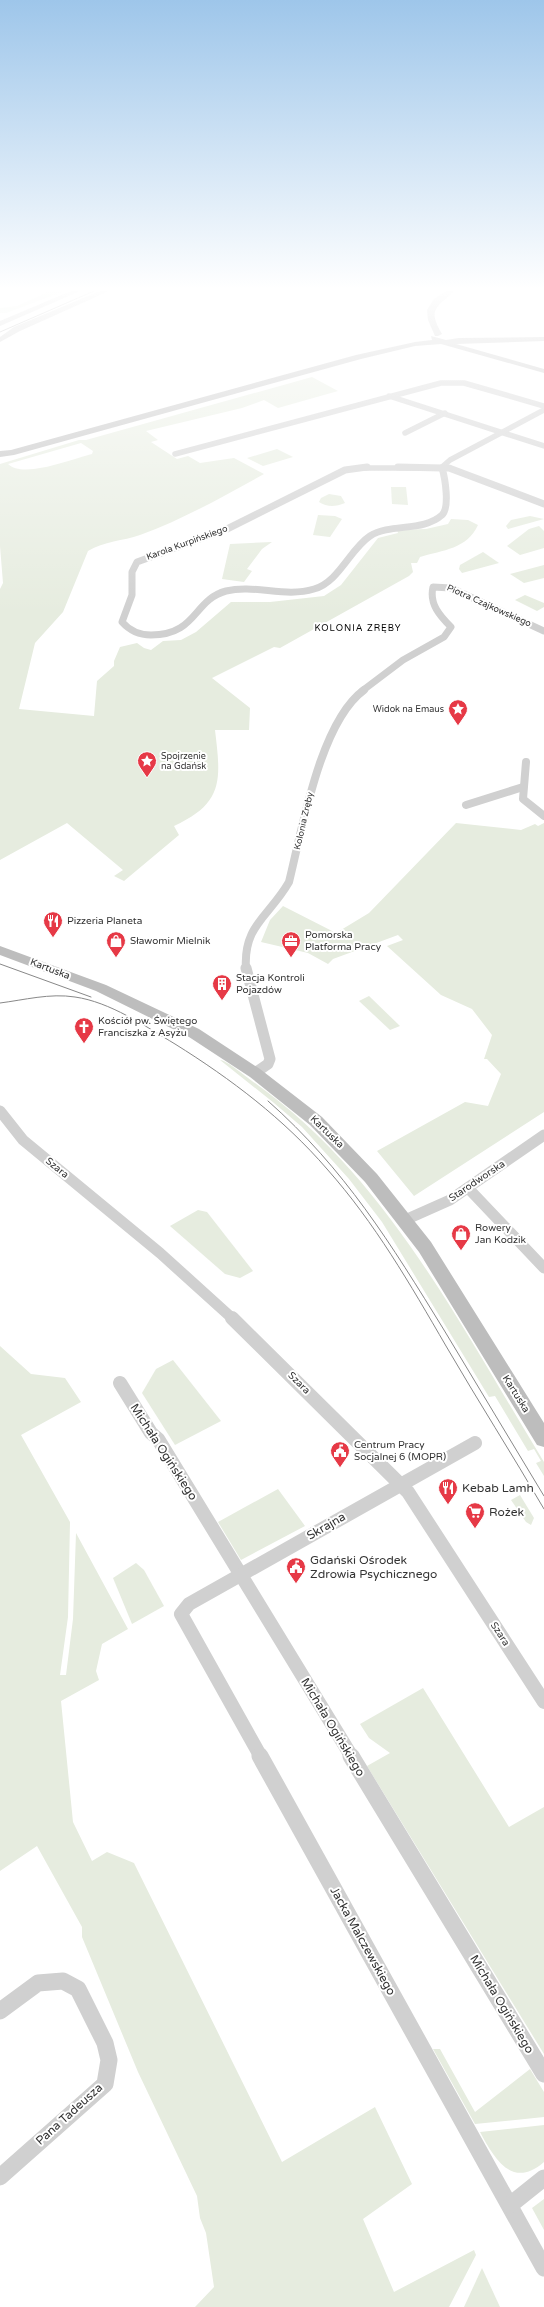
<svg xmlns="http://www.w3.org/2000/svg" width="544" height="2307" viewBox="0 0 544 2307" font-family="'Varela Round',sans-serif">
	<style>
		.green { fill: #e6ecdf; fill-rule: evenodd }
		.lines { fill: none; stroke-linecap: round; stroke-linejoin: round }
		.street-far5 { stroke: #d0d0d0; stroke-width: 5.5 }
		.street-far4 { stroke: #d0d0d0; stroke-width: 7 }
		.street-far3 { stroke: #d0d0d0; stroke-width: 8 }
		.street-far2 { stroke: #d0d0d0; stroke-width: 11 }
		.street-far1 { stroke: #d0d0d0; stroke-width: 14 }
		.street { stroke: #d0d0d0; stroke-width: 17 }
		.secondary { fill: #bdbdbd; fill-rule: evenodd }
		.tram { stroke: #888; stroke-width: 1 }
		.labels { text-anchor: middle; dominant-baseline: central; stroke-width: 4; stroke-linejoin: round; paint-order: stroke }
		.far-street-label { font-size: 9px; fill: #333; stroke: #fff }
		.far-neighbourhood-label { font-size: 9px; letter-spacing: 1px; fill: #000; stroke: #fff }
		.far-poi-label { font-size: 9px; fill: #333; stroke: #fff; text-anchor: end }
		.poi-label { font-size: 10px; fill: #333; stroke: #fff; text-anchor: start }
		.street-label { font-size: 10px; fill: #333; stroke: #fff }
		.near-street-label { font-size: 12px; fill: #333; stroke: #fff }
		.near-poi-label { font-size: 12px; fill: #333; stroke: #fff; text-anchor: start }
	</style>
	<rect width="100%" height="100%" fill="#fff"/>
	<g class="green">
		<polygon points="50,291 65,291 6,313 0,313 0,308 17,306"/>
		<path d="M312 377 338 391 278 408 264 400 242 408 146 431 158 440 151 442 177 459 188 456 200 463 234 458 264 474C224 496 184 519 140 535 123 541 104 541 88 551L63 612 35 643 19 709 94 716 97 681 114 666V661L120 647 137 643 144 648 151 650 163 641 181 640 196 632 231 602H270L324 596 341 585 378 538 398 533 397 530 426 529 448 524 451 519 468 520 478 525C467 549 443 550 420 557L417 563H411L413 572 409 576 280 648 274 647 212 678 250 708 249 730H215C221 780 224 803 174 826L179 835 124 881 114 876 123 870 67 823 0 860V589L3 583 0 546V464L79 440H86ZM81 443 93 451 92 454C72 459 23 479 8 464Z"/>
		<polygon points="277,449 293,457 263,466 247,458"/>
		<polygon points="391,487 406,487 408,505 392,504"/>
		<path d="M329 494 341 496 345 503C335 507 327 507 319 502L321 498Z"/>
		<polygon points="318,515 335,516 342,519 330,537 313,535"/>
		<polygon points="530,516 544,519 508,529 506,526 511,520"/>
		<polygon points="539,526 544,531 544,548 520,555 507,546 529,529"/>
		<polygon points="272,542 262,549 247,569 252,571 244,582 222,579 230,544"/>
		<polygon points="483,552 499,563 462,573 459,569 460,565"/>
		<polygon points="544,565 544,578 524,583 510,574"/>
		<polygon points="525,595 544,603 544,607 537,611 515,600"/>
		<polygon points="456,823 521,830 535,824 538,826 544,823 544,1112 414,1196 377,1151 465,1102 488,1106 501,1074 487,1059 484,1059 492,1035 472,1009 441,995 387,946 403,940 398,935 333,959 328,964 308,953 261,942 270,920 283,906 336,933 369,913"/>
		<polygon points="369,996 400,1026 390,1030 359,1001"/>
		<path d="M220 1060C227 1060 247 1078 255 1083 387 1177 461 1327 544 1462V1476L536 1463 541 1461 534 1449 528 1451 495 1396 489 1397 382 1222 349 1179 302 1127 274 1103Z"/>
		<polygon points="198,1210 207,1212 253,1271 240,1278 225,1274 170,1226"/>
		<polygon points="0,1346 31,1374 65,1378 81,1402 21,1435 70,1522 68,1617 60,1675 66,1675 73,1619 76,1533 128,1629 102,1644 96,1671 99,1680 61,1701 73,1822 92,1861 107,1852 134,1863 282,2162 375,2107 412,2184 363,2219 394,2292 474,2250 476,2255 449,2307 195,2307 214,2287 206,2233 200,2218 197,2196 138,2072 82,1937 82,1927 37,1846 0,1871"/>
		<polygon points="173,1360 221,1421 175,1445 142,1393 156,1369"/>
		<polygon points="278,1489 305,1526 241,1560 218,1522"/>
		<polygon points="520,1495 534,1518 531,1525 526,1522 511,1500"/>
		<polygon points="136,1563 144,1570 164,1606 132,1624 113,1578"/>
		<polygon points="423,1688 509,1827 544,1807 544,2054 367,1766 390,1753 369,1738 360,1724"/>
		<polygon points="433,2049 440,2049 475,2112 530,2069 544,2092 544,2117 475,2124"/>
		<path d="M544 2125V2162C512 2190 494 2158 480 2132Z"/>
		<polygon points="544,2199 544,2230 532,2208"/>
		<polygon points="482,2268 500,2307 464,2307"/>
	</g>
	<g class="lines">
		<g class="street-far5">
			<polyline points="389,396 544,446"/>
			<polyline points="405,433 445,413"/>
			<polyline points="175,454 441,383 464,383 544,406"/>
			<polyline points="442,467 450,460 544,410"/>
			<polyline points="359,468 442,468"/>
			<polyline points="442,468 450,468"/>
		</g>
		<g class="street-far4">
			<path d="M367 467 345 470 227 529 137 562 132 572V595L122 622C130 631 139 635 151 635 197 635 193 600 226 591 255 584 285 598 314 589 339 582 350 549 370 536 391 523 423 532 442 515 450 507 445 478 442 468"/>
			<polyline points="398,467 442,468"/>
			<polyline points="442,468 449,468 544,504"/>
			<path d="M362 691 403 660 444 637 451 627C440 616 429 604 433 587L451 588 544 631"/>
		</g>
		<g class="street-far3">
			<polyline points="526,762 523,799 544,816"/>
			<polyline points="466,805 523,787"/>
			<path d="M246 969C243 925 269 917 289 882 302 830 320 722 364 690"/>
		</g>
		<g class="street-far2">
			<polyline points="246,968 270,1059 268,1064 255,1073"/>
			<polyline points="0,1111 23,1140 160,1253 233,1319"/>
			<polyline points="468,1188 544,1268"/>
			<polyline points="405,1220 450,1200 544,1135"/>
		</g>
		<g class="street-far1">
			<polyline points="232,1318 408,1492 544,1702"/>
			<polyline points="120,1383 151,1433 158,1439 352,1757"/>
			<polyline points="261,1757 181,1614 189,1604 475,1443"/>
		</g>
		<g class="street">
			<polyline points="260,1756 544,2268"/>
			<polyline points="351,1756 544,2074"/>
			<polyline points="0,2011 38,1983 63,1981 78,1989 105,2043 109,2060 105,2084 0,2177"/>
			<polyline points="510,2205 544,2178"/>
		</g>
		<g class="secondary">
			<polygon points="71,291 80,291 0,326 0,321"/>
			<polygon points="100,291 109,291 20,331 0,342 0,337 14,327"/>
			<path d="M446 291H454C437 308 427 308 442 334L438 336H435L428 320 427 310 434 299Z"/>
			<polygon points="431,336 446,340 459,338 544,337 544,341 456,344 544,369 544,373 441,344 415,346 361,359 14,455 0,457 0,451 11,450 356,355 415,342 432,340"/>
			<polygon points="0,946 106,985 199,1029 260,1069 322,1117 377,1174 431,1242 544,1423 544,1447 537,1445 419,1252 365,1182 310,1125 250,1077 189,1037 96,991 0,955"/>
		</g>
		<g class="tram">
			<polyline points="0,332 94,291"/>
			<polyline points="0,964 91,997"/>
			<path d="M0 1003C24 1000 50 993 75 997 110 1002 145 1026 175 1044 231 1079 284 1119 327 1169 375 1223 410 1284 446 1346 478 1401 512 1454 544 1509"/>
			<path d="M268 1101C345 1169 391 1244 444 1330 477 1385 511 1441 544 1496"/>
		</g>
	</g>
	<linearGradient id="sky" x2="0" y2="1"><stop stop-color="#9ec6ea"/><stop offset="0.47" stop-color="#fff"/><stop offset="1" stop-color="#fff" stop-opacity="0"/></linearGradient>
	<rect width="544" height="614" fill="url(#sky)"/>
	<defs>
		<symbol id="sight-pin" viewBox="-11 -11 22 30"><path d="M0 17L-7.5 6A9.5 9.5 0 1 1 7.5 6Z" fill="#e63946" stroke="#fff"/><path d="M0-6L1.8-2.2L6-1.7L2.9 1.2L3.7 5.4L0 3.3L-3.7 5.4L-2.9 1.2L-6-1.7L-1.8-2.2Z" fill="#fff"/></symbol>
		<symbol id="restaurant-pin" viewBox="-11 -11 22 30"><path d="M0 17L-7.5 6A9.5 9.5 0 1 1 7.5 6Z" fill="#e63946" stroke="#fff"/><path d="M-5-6h1v4h1v-4h1v4h1v-4h1v5L-1.5 .5V6h-2V.5L-5-1ZM5-6V6H3V1.5H1.5Q1.5-4 5-6Z" fill="#fff"/></symbol>
		<symbol id="shop-pin" viewBox="-11 -11 22 30"><path d="M0 17L-7.5 6A9.5 9.5 0 1 1 7.5 6Z" fill="#e63946" stroke="#fff"/><path d="M-5-2.5h2.3a2.7 3.5 0 0 1 5.4 0H5L5.5 6h-11ZM-1.5-2.5h3a1.5 2.3 0 0 0-3 0Z" fill="#fff"/></symbol>
		<symbol id="office-pin" viewBox="-11 -11 22 30"><path d="M0 17L-7.5 6A9.5 9.5 0 1 1 7.5 6Z" fill="#e63946" stroke="#fff"/><path d="M-6-3h4V-5.5h4V-3h4V5H-6ZM-1-4.5V-3h2v-1.5ZM-6 0V1H6V0Z" fill="#fff"/></symbol>
		<symbol id="building-pin" viewBox="-11 -11 22 30"><path d="M0 17L-7.5 6A9.5 9.5 0 1 1 7.5 6Z" fill="#e63946" stroke="#fff"/><path d="M-4-6H4V6H1V3H-1V6H-4ZM-2.5-4.3h1.7v1.8h-1.7ZM.8-4.3h1.7v1.8H.8ZM-2.5-1h1.7V.8h-1.7ZM.8-1h1.7V.8H.8Z" fill="#fff"/></symbol>
		<symbol id="church-pin" viewBox="-11 -11 22 30"><path d="M0 17L-7.5 6A9.5 9.5 0 1 1 7.5 6Z" fill="#e63946" stroke="#fff"/><path d="M-1.2-6h2.4v3.5h3.3v2.4h-3.3V6h-2.4V-.1h-3.3v-2.4h3.3Z" fill="#fff"/></symbol>
		<symbol id="civic-pin" viewBox="-11 -11 22 30"><path d="M0 17L-7.5 6A9.5 9.5 0 1 1 7.5 6Z" fill="#e63946" stroke="#fff"/><path d="M-.6-6.5H3V-4.5H.6V-3L4-1V1h2V6H-6V1h2V-1L-.6-3ZM-1.2 2.5V6h2.4V2.5Z" fill="#fff"/></symbol>
		<symbol id="supermarket-pin" viewBox="-11 -11 22 30"><path d="M0 17L-7.5 6A9.5 9.5 0 1 1 7.5 6Z" fill="#e63946" stroke="#fff"/><path d="M-6-5.5h2.5l.6 2H6L4.5 2H-2.5L-4.4-4H-6ZM-1.5 3.2a1.3 1.3 0 1 0 .1 0ZM3 3.2a1.3 1.3 0 1 0 .1 0Z" fill="#fff"/></symbol>
	</defs>
	<g fill-rule="evenodd">
		<use href="#sight-pin" x="447" y="698" width="22" height="30"/>
		<use href="#sight-pin" x="136" y="750" width="22" height="30"/>
		<use href="#restaurant-pin" x="42" y="910" width="22" height="30"/>
		<use href="#shop-pin" x="105" y="930" width="22" height="30"/>
		<use href="#office-pin" x="280" y="930" width="22" height="30"/>
		<use href="#building-pin" x="211" y="973" width="22" height="30"/>
		<use href="#church-pin" x="73" y="1016" width="22" height="30"/>
		<use href="#shop-pin" x="450" y="1223" width="22" height="30"/>
		<use href="#civic-pin" x="329" y="1440" width="22" height="30"/>
		<use href="#restaurant-pin" x="437" y="1477" width="22" height="30"/>
		<use href="#supermarket-pin" x="464" y="1501" width="22" height="30"/>
		<use href="#civic-pin" x="285" y="1556" width="22" height="30"/>
	</g>
	<g class="labels">
		<g class="far-street-label">
			<text transform="translate(187 543) rotate(-20)">Karola Kurpińskiego</text>
			<text transform="translate(489 606) rotate(24)">Piotra Czajkowskiego</text>
			<text transform="translate(304 821) rotate(-77)">Kolonia Zręby</text>
		</g>
		<g class="far-neighbourhood-label">
			<text x="358" y="628">KOLONIA ZRĘBY</text>
		</g>
		<g class="far-poi-label">
			<text x="444" y="709">Widok na Emaus</text>
			<text x="161" y="756" text-anchor="start">Spojrzenie<tspan x="161" dy="10">na Gdańsk</tspan></text>
		</g>
		<g class="poi-label">
			<text x="67" y="921">Pizzeria Planeta</text>
			<text x="305" y="935">Pomorska<tspan x="305" dy="12">Platforma Pracy</tspan></text>
			<text x="130" y="941">Sławomir Mielnik</text>
			<text x="236" y="978">Stacja Kontroli<tspan x="236" dy="12">Pojazdów</tspan></text>
			<text x="98" y="1021">Kościół pw. Świętego<tspan x="98" dy="12">Franciszka z Asyżu</tspan></text>
			<text x="475" y="1228">Rowery<tspan x="475" dy="12">Jan Kodzik</tspan></text>
			<text x="354" y="1445">Centrum Pracy<tspan x="354" dy="12">Socjalnej 6 (MOPR)</tspan></text>
		</g>
		<g class="street-label">
			<text transform="translate(50 969) rotate(21)">Kartuska</text>
			<text transform="translate(327 1132) rotate(44)">Kartuska</text>
			<text transform="translate(57 1168) rotate(39)">Szara</text>
			<text transform="translate(477 1181) rotate(-34)">Starodworska</text>
			<text transform="translate(299 1383) rotate(45)">Szara</text>
			<text transform="translate(516 1394) rotate(58)">Kartuska</text>
			<text transform="translate(500 1634) rotate(57)">Szara</text>
		</g>
		<g class="near-street-label">
			<text transform="translate(164 1452) rotate(57)">Michała Ogińskiego</text>
			<text transform="translate(326 1526) rotate(-30)">Skrajna</text>
			<text transform="translate(333 1727) rotate(59)">Michała Ogińskiego</text>
			<text transform="translate(363 1941) rotate(61)">Jacka Malczewskiego</text>
			<text transform="translate(502 2004) rotate(59)">Michała Ogińskiego</text>
			<text transform="translate(69 2114) rotate(-42)">Pana Tadeusza</text>
		</g>
		<g class="near-poi-label">
			<text x="462" y="1488">Kebab Lamh</text>
			<text x="489" y="1512">Rożek</text>
			<text x="310" y="1560">Gdański Ośrodek<tspan x="310" dy="14">Zdrowia Psychicznego</tspan></text>
		</g>
	</g>
</svg>
